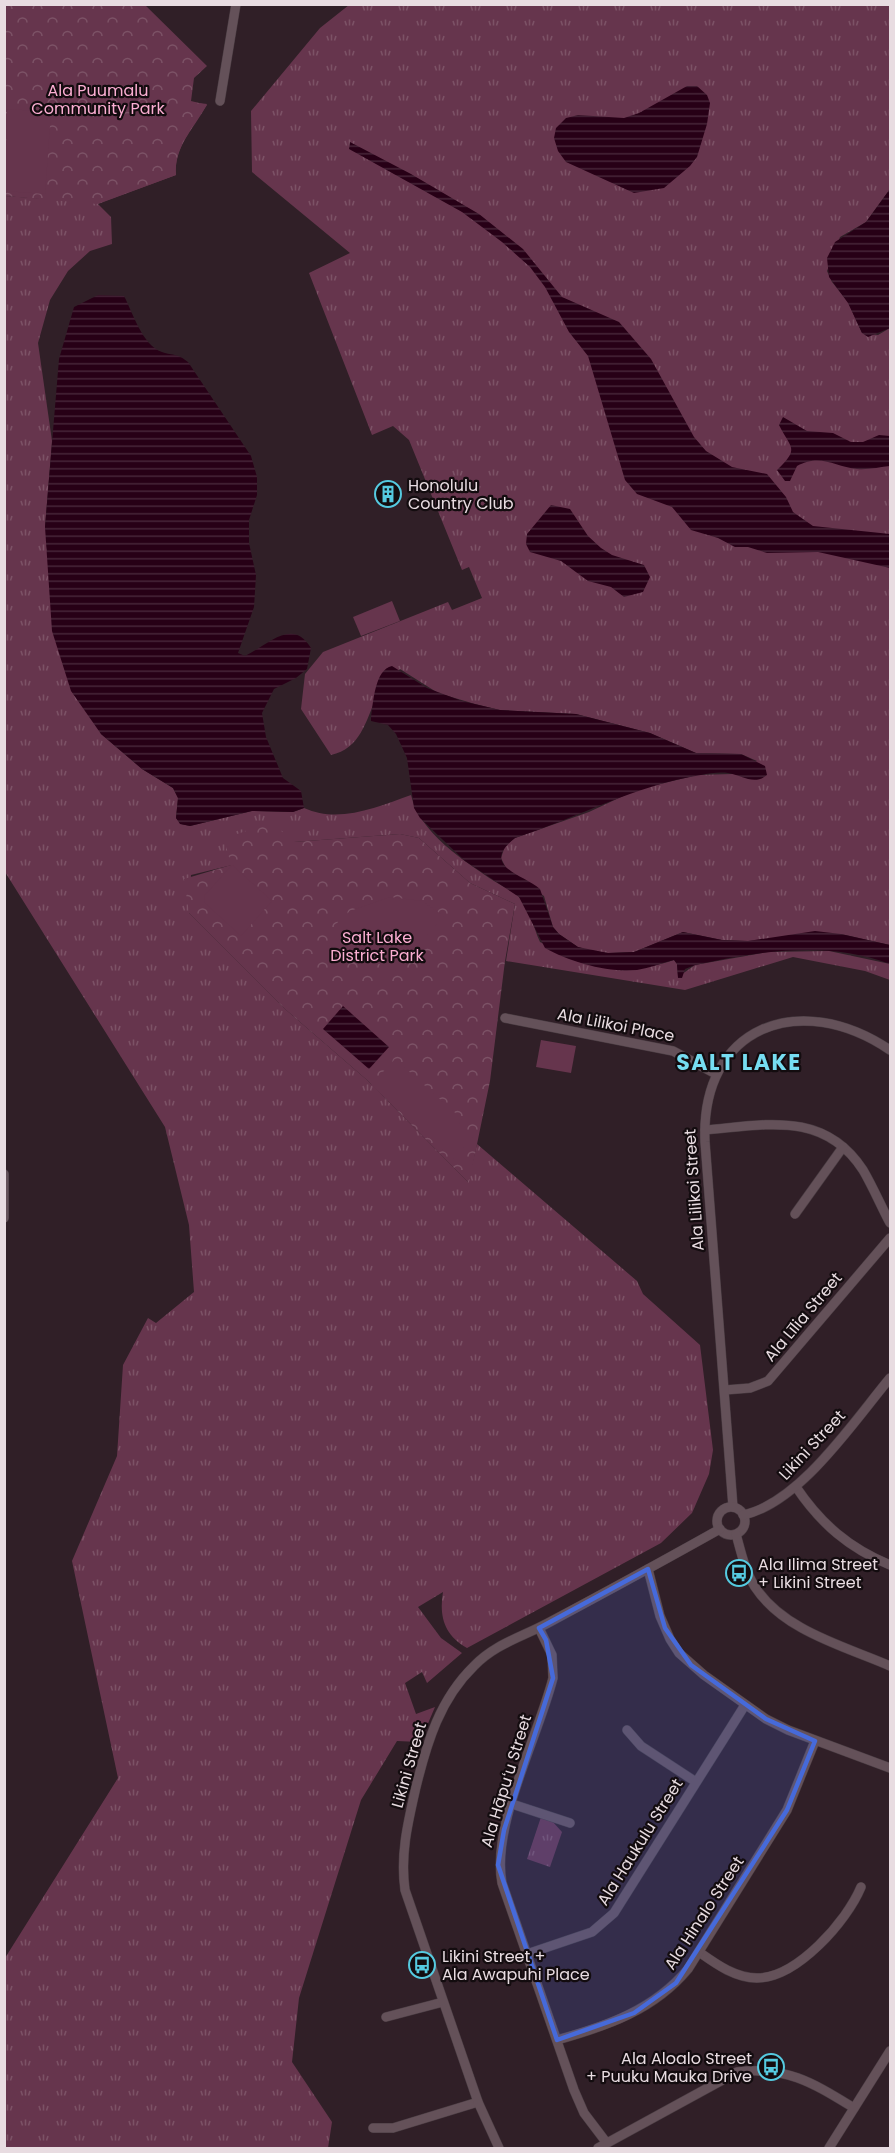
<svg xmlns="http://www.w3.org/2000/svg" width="895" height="2153" viewBox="0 0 895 2153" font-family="Poppins,sans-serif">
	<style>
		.grass { fill: url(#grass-tufts) }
		.park { fill: url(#park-crowns) }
		.garden { fill: #66354d }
		.water { fill: url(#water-rules) }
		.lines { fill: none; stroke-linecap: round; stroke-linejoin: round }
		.minor-casing { stroke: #493c42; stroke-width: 10 }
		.minor { stroke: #645159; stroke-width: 9 }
		.marked { fill: #466ada; fill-opacity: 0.2; stroke: #466ada; stroke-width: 4.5; stroke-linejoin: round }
		.labels { text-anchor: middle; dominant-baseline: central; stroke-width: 4.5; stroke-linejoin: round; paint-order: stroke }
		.park-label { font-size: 16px; fill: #fbaed2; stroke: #130c0f }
		.poi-label { font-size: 16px; fill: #e8dce1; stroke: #130c0f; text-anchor: start }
		.street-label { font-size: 16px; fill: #e8dce1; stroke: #130c0f }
		.district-label { font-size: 22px; font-weight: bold; letter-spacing: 1.5px; fill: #76ddf1; stroke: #130c0f }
	</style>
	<defs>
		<pattern id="grass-tufts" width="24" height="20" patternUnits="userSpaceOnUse" patternTransform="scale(1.5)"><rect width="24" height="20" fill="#66354d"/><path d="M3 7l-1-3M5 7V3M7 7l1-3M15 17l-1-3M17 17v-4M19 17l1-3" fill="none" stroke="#7c5266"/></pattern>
		<pattern id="park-crowns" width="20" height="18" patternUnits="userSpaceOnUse" patternTransform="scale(1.5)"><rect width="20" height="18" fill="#66354d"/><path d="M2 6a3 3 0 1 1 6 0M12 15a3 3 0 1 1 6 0" fill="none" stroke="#7c5266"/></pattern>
		<pattern id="water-rules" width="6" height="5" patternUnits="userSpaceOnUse" patternTransform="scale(1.5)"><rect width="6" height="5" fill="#270016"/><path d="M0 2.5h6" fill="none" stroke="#462538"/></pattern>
	</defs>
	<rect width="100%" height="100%" fill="#301f27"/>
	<g class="grass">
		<path d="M349 5H890V189L866 222 840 237 827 271 832 282 848 302 862 333 878 335 890 328V945L841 934 748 941 722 940 683 932 634 952 608 953 591 951 578 947 559 934 553 927 544 896 506 868 501 858 505 846 515 838 589 812 636 790 697 775 733 774 757 761 741 754 696 753 650 733 576 714 500 710 475 704 438 693 400 669C393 677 380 688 376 698 366 721 360 749 331 755L301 709 305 674 323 652 448 602 452 610 482 598 469 567 462 570 409 440 393 426 372 435 309 273 350 253 252 172 251 111 320 28Z"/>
		<path d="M190 102 207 104C195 128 173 147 176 175L98 204 111 217 112 244 90 251 68 271 50 300 38 343 52 441 45 527 101 734 142 769 173 788 178 798 176 818 181 824 190 826 252 811 293 812 304 808C339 824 377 807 411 795 419 832 464 861 494 881 502 886 511 890 518 896 530 907 533 927 540 942 589 967 620 978 674 960L677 964 678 977 695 965 768 952 829 951 890 964V980L865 971 793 957 685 990 506 961 515 904 470 883 419 838 400 834 294 842 232 865 191 875 189 913 285 1009 367 1080 468 1182 477 1144 637 1281 643 1294 700 1345 713 1450 709 1474 692 1513 661 1543 467 1648C444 1635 439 1616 443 1592L418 1607 441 1638 462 1653 427 1683 422 1672 405 1683 416 1714 435 1707 420 1742 397 1741 361 1800 299 1998 292 2062 332 2122 328 2148H5V1958L118 1778 72 1561 117 1456 123 1365 148 1318 156 1323 194 1292 189 1225 165 1127 5 872V196L47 199Z"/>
		<polygon points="541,1817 552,1821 562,1832 550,1867 527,1859"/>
	</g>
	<g class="park">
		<path d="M4 5H145L207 66 194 78 191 101 207 105C193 127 174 148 176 175L97 204 5 196Z"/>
		<polygon points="272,823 294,842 400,834 419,838 470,883 515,904 505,961 490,1081 469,1183 367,1080 285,1009 189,913 184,879 231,865 224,838"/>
	</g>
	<g class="garden">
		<polygon points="7,109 51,112 45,194 5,191"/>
		<polygon points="392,601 400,621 361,636 353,617"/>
		<polygon points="232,865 272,901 241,936 205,903 204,896"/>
		<polygon points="390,897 422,901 444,916 395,971 387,971 336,924 350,911"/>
		<polygon points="541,1040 576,1046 571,1073 536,1067"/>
		<polygon points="395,1059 462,1119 459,1123 473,1137 453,1159 371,1085"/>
	</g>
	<g class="water">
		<polygon points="687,86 697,86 707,95 710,103 707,124 697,157 690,166 664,188 634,193 566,162 558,151 554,138 556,128 566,118 578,115 624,118 639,113"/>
		<polygon points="350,142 411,174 479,214 523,249 562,297 619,322 651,359 694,437 706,451 732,467 767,474 786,497 793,512 813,526 890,534 890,568 818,552 767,553 748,547 735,547 718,538 691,530 672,507 637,494 625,480 588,356 569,332 545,287 530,267 502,242 462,212 349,149"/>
		<polygon points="890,189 890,328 868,337 862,333 848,303 829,277 827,258 835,242 866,222"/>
		<path d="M98 295 124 296C133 313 142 345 162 352 174 356 177 353 188 362L251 456 257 477V495L249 520V543L256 575 254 607 238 653 245 656C267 646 292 616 311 648L307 669 296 678 274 689 262 713 266 737 283 778 301 791 304 808 293 812 252 811 190 826 180 824 176 818 178 798 173 788 142 769 101 734 71 691 52 631 45 527 59 359 74 307Z"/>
		<path d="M783 417 807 431 833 433 851 442H863L879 435 890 436V466C880 467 868 470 857 469 835 467 821 453 797 466L790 481H785L777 470C800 448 791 449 779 425Z"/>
		<polygon points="551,505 570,509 588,536 601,548 612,555 644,565 650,577 643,592 624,597 611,587 588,581 561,561 530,552 526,544 527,534"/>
		<path d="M392 666 427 688 462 701 500 710 576 714 650 733 696 753 741 754 765 766 767 775C754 786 742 775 728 773 720 772 710 773 701 775 636 785 577 818 515 838 479 866 523 874 540 889L553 927 559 934 578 947 608 953 634 952 683 932 722 940 748 941 815 931 841 934 890 945V964C827 940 759 951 695 965L685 969 682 978H678L677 964 674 960C661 963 650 968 637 970 608 973 570 962 545 948L519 897 465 861 420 818 414 808 407 758 396 734 388 725 371 721V718C373 703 375 669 392 666Z"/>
		<polygon points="343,1006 389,1047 369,1069 323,1029"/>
	</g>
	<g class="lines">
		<defs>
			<g id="minor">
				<polyline points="220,101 236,4"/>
				<polyline points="505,1018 673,1051 716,1074"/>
				<path d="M705 1130C765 1125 824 1110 863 1170 873 1187 881 1206 890 1223"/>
				<polyline points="4,1174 4,1218"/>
				<polyline points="795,1214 843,1147"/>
				<polyline points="725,1390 750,1388 768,1381 890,1238"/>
				<path d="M796 1487C821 1524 849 1548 890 1565"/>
				<path d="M733 1507 705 1142C700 1026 800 989 890 1050"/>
				<circle cx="731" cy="1521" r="14"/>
				<path d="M743 1515C800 1503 854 1421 890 1378"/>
				<path d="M736 1534C741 1552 745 1571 755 1587 784 1631 844 1646 890 1666"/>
				<polyline points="648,1569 660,1616 670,1639 679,1653 704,1675 766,1719 788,1730 890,1768"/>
				<path d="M539 1628 552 1655 553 1678C538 1737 491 1826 502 1883L574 2090 584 2113 606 2142"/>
				<polyline points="627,1730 641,1746 696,1782"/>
				<polyline points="512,1804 570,1823"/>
				<path d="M699 1952C716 1964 735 1978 757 1978 797 1978 847 1921 861 1887"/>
				<polyline points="527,1954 592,1932 614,1913 745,1705"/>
				<polyline points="386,2017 443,2002"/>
				<path d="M557 2040C607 2026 654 2010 688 1969L787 1810 815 1741"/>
				<polyline points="373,2128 393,2128 478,2102"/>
				<path d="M499 2148 478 2102 405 1890C400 1854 408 1822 416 1787 427 1742 440 1699 474 1666 495 1644 522 1637 548 1623 606 1592 663 1561 720 1529"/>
				<path d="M598 2148 737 2072C787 2066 813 2083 854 2108"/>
				<polyline points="829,2148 890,2051"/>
			</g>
		</defs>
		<use href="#minor" class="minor-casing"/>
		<use href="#minor" class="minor"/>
	</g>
	<path class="marked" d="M648 1569 665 1628 691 1665 766 1719 815 1741 787 1810 676 1983 634 2013 557 2040 498 1865 504 1830 553 1678 546 1640 539 1628Z"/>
	<defs>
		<symbol id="building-ring" viewBox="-11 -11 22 22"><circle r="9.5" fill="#130c0f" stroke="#55cae0" stroke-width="1.5"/><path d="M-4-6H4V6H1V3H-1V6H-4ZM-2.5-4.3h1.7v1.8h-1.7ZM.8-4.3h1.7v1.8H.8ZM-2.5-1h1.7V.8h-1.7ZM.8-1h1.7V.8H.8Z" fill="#55cae0"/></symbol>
		<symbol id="bus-ring" viewBox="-11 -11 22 22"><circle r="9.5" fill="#130c0f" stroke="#55cae0" stroke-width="1.5"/><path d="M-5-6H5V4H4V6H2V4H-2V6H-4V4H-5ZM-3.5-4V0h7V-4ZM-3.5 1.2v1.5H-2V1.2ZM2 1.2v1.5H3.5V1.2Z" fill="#55cae0"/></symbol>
	</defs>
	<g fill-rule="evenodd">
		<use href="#building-ring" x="373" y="479" width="30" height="30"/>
		<use href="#bus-ring" x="724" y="1558" width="30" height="30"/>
		<use href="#bus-ring" x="407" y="1950" width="30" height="30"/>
		<use href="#bus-ring" x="756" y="2052" width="30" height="30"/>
	</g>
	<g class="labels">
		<g class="park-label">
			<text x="98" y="90">Ala Puumalu<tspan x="98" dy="18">Community Park</tspan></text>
			<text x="377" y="937">Salt Lake<tspan x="377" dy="18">District Park</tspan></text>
		</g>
		<g class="poi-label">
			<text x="408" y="485">Honolulu<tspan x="408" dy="18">Country Club</tspan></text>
			<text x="758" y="1564">Ala Ilima Street<tspan x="758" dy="18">+ Likini Street</tspan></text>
			<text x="442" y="1956">Likini Street +<tspan x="442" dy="18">Ala Awapuhi Place</tspan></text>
			<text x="752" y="2058" text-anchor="end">Ala Aloalo Street<tspan x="752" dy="18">+ Puuku Mauka Drive</tspan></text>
		</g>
		<g class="street-label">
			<text transform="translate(616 1025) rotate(11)">Ala Lilikoi Place</text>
			<text transform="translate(694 1190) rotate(-94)">Ala Lilikoi Street</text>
			<text transform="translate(803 1317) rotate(-50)">Ala Līlia Street</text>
			<text transform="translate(812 1445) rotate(-47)">Likini Street</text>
			<text transform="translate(409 1765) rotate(-74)">Likini Street</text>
			<text transform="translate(506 1781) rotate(-73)">Ala Hāpuʻu Street</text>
			<text transform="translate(640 1842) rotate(-58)">Ala Haukulu Street</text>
			<text transform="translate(704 1913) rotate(-57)">Ala Hinalo Street</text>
		</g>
		<g class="district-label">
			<text x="739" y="1062">SALT LAKE</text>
		</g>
	</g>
	<rect width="895" height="2153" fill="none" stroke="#e8dce1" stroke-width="12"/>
</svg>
